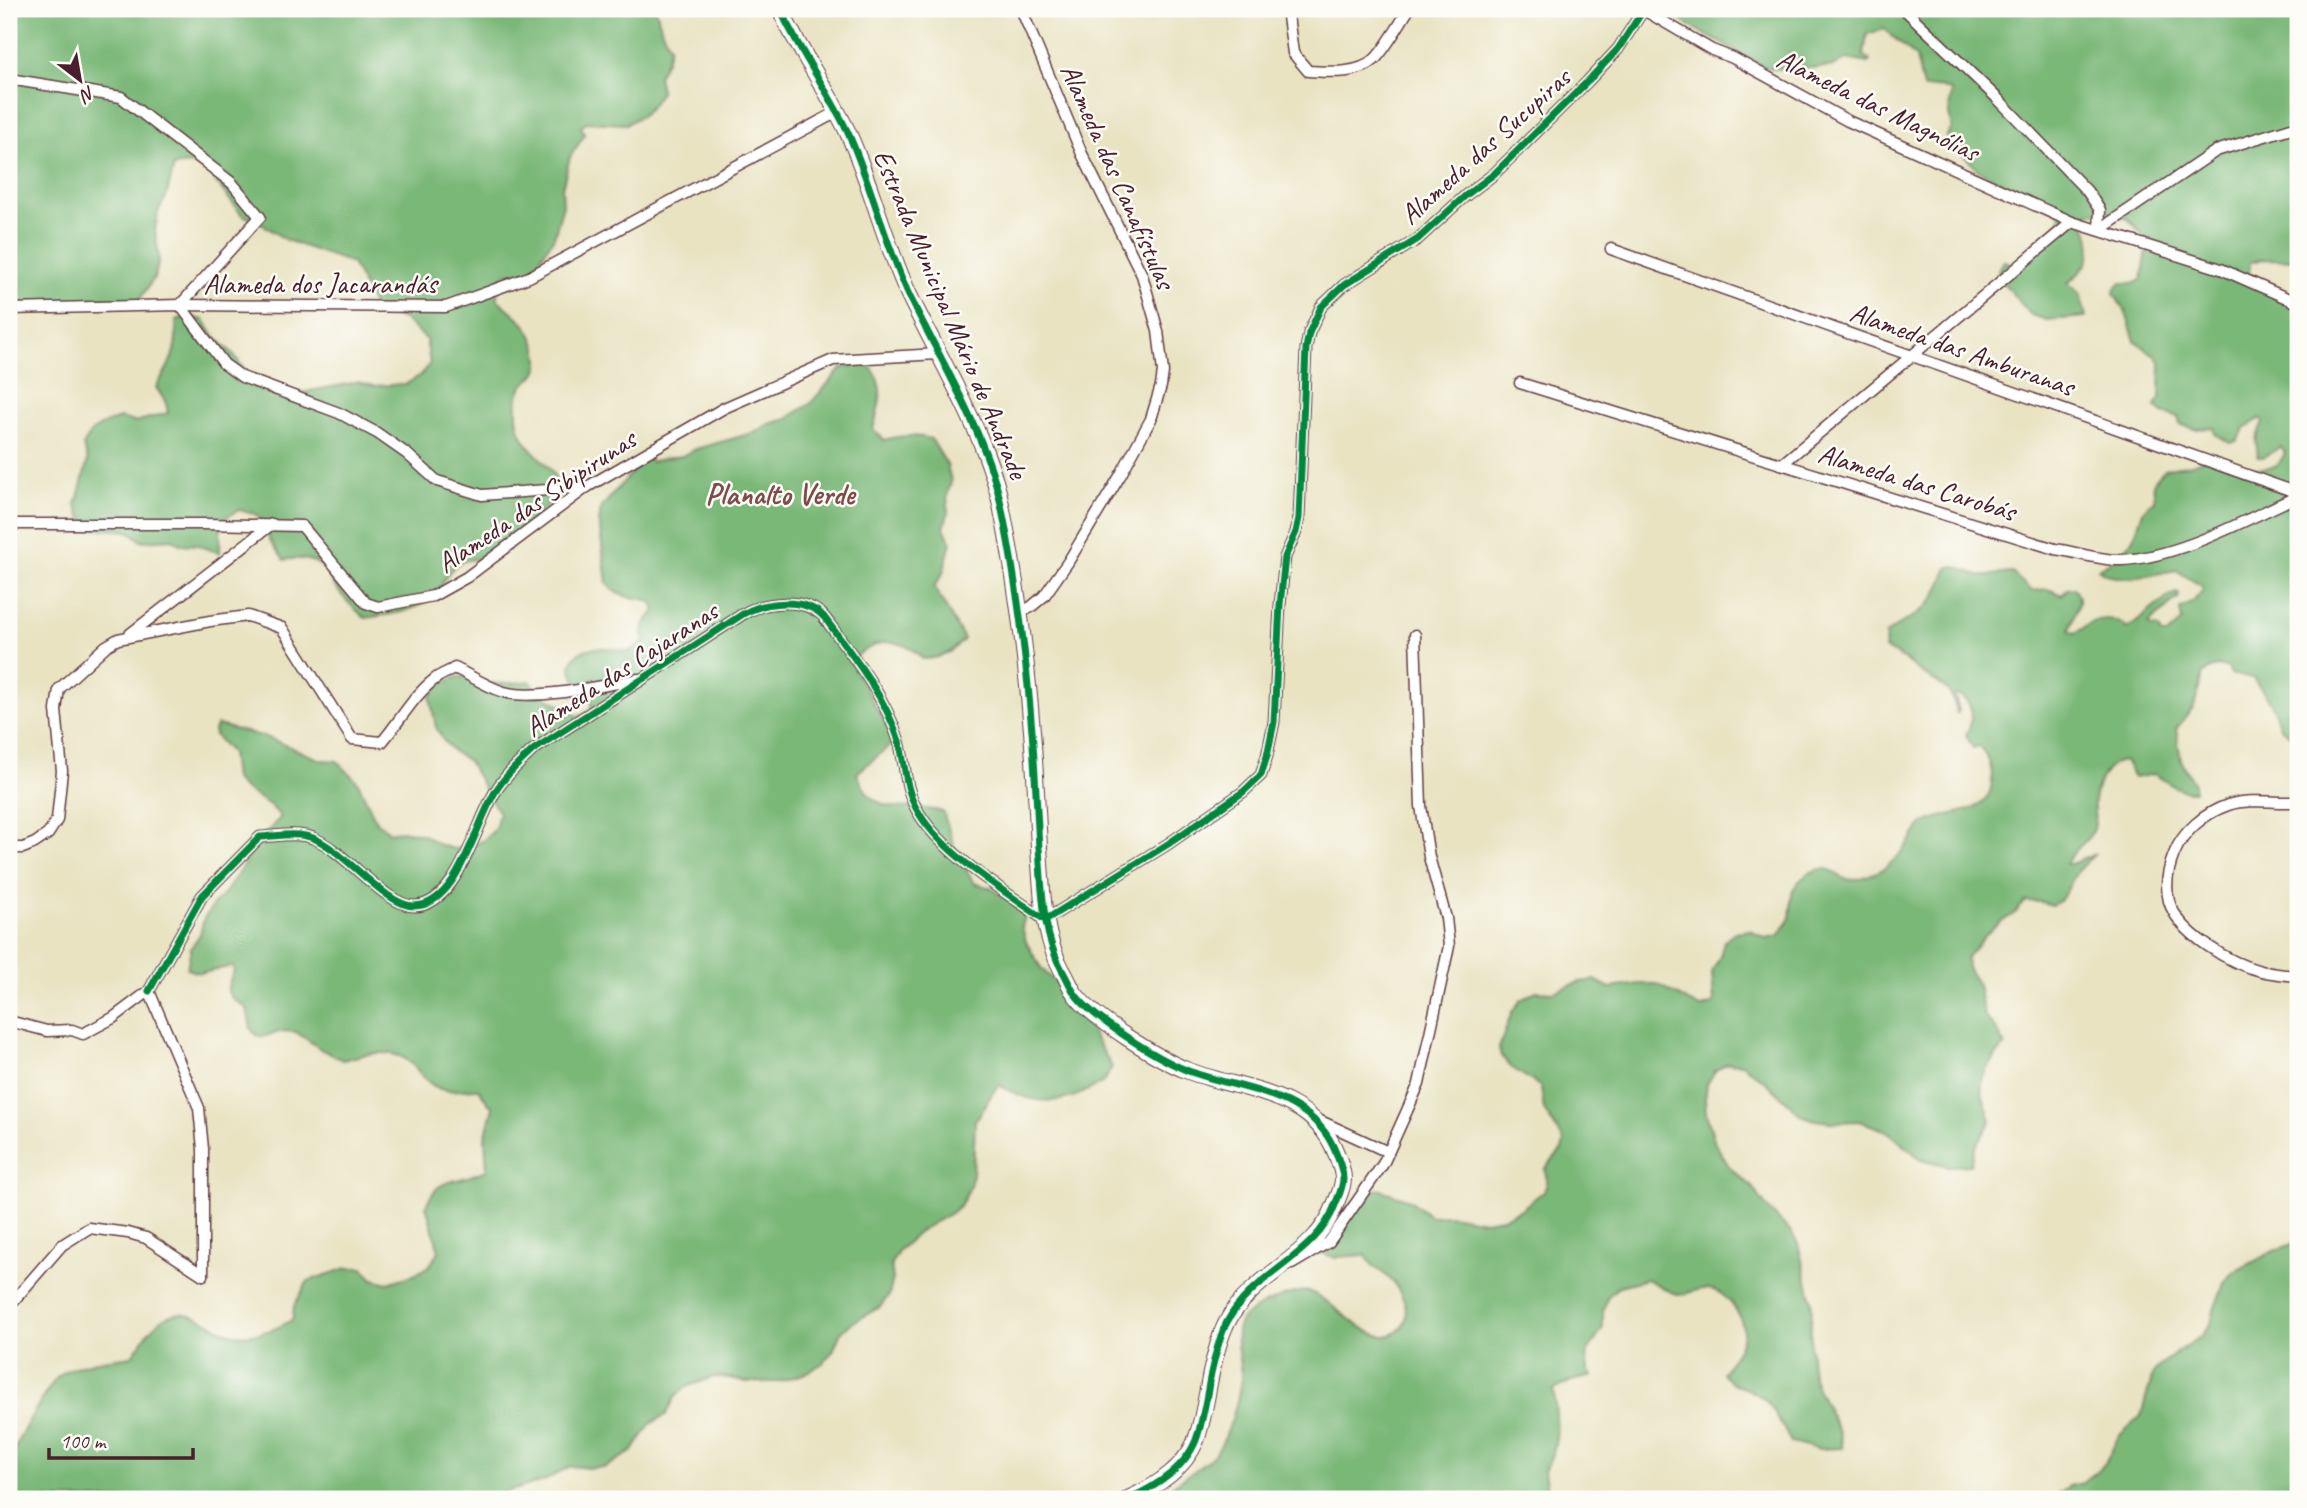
<svg xmlns="http://www.w3.org/2000/svg" width="2307" height="1508" viewBox="0 0 2307 1508" font-family="Caveat,sans-serif">
	<style>
		.forest { fill: #7ab878; stroke: #626c52; stroke-width: 2 }
		.lines { fill: none; stroke-linecap: round; stroke-linejoin: round }
		.street-casing { stroke: #623c42; stroke-width: 13 }
		.secondary-casing { stroke: #623c42; stroke-width: 18 }
		.street { stroke: #fff; stroke-width: 10 }
		.secondary { stroke: #fff; stroke-width: 16 }
		.cycleway-casing { stroke: #fdfcf7; stroke-width: 11 }
		.cycleway { stroke: #00873e; stroke-width: 7 }
		.labels { text-anchor: middle; dominant-baseline: central; stroke-width: 5; stroke-linejoin: round; paint-order: stroke }
		.street-label { font-size: 28px; fill: #4a1f2b; stroke: #fdfcf7 }
		.neighbourhood-label { font-size: 30px; font-weight: bold; fill: #7f4b49; stroke: #fdfcf7 }
	</style>
	<rect width="100%" height="100%" fill="#fdfcf7"/>
	<filter id="ink" filterUnits="userSpaceOnUse"><feTurbulence type="fractalNoise" baseFrequency=".0143" numOctaves="2"/><feDisplacementMap in="SourceGraphic" scale="14" xChannelSelector="R" yChannelSelector="G"/><feConvolveMatrix kernelMatrix="1 2 1 2 8 2 1 2 1" color-interpolation-filters="sRGB"/></filter>
	<filter id="wash" filterUnits="userSpaceOnUse"><feTurbulence type="fractalNoise" baseFrequency=".00686" numOctaves="4" result="noise"/><feDisplacementMap in="SourceGraphic" scale="28" xChannelSelector="R" yChannelSelector="G"/><feGaussianBlur stdDeviation="1.57" result="paint"/><feColorMatrix in="noise" values="0 0 0 0 0 0 0 0 0 0 0 0 0 0 0 0 0 1.4 0 .05"/><feComposite in="paint" operator="in"/></filter>
	<g filter="url(#wash)">
		<rect width="100%" height="100%" fill="#e9e3c2"/>
		<g class="forest">
			<path d="M9 9H656L662 31 670 46 666 61 658 76 661 91 652 105 642 115 627 124 586 122 581 127 585 134 570 157 562 188 563 205 554 237 536 265 533 274 507 273 496 285 498 300C507 308 519 316 526 326 534 336 544 360 536 372 533 378 525 382 521 388 515 399 516 419 520 431 529 456 557 463 560 494 540 509 528 529 509 543 501 548 489 555 480 558 474 560 464 559 459 563 448 569 443 584 436 593 420 612 388 615 365 618 353 608 343 598 334 585 331 581 329 574 326 570 316 559 298 557 284 560L269 539 267 524 255 514 239 510 224 519 220 534V553L198 545 180 544 173 539 141 541C137 537 132 532 127 531 101 526 89 540 76 505L88 460 83 446 91 432 106 423 120 418 135 422 168 413 166 403 156 387C172 363 178 349 176 320L188 316 204 320 213 335 234 355 252 381 299 393 358 382 374 386 406 384 421 375 430 363 426 339 404 319 389 315 374 307 352 263 286 240 259 222 242 215 205 168 189 164 174 166 166 197 158 212 155 230 159 260 155 276 138 302 12 306 9 297Z"/>
			<path d="M1663 9H2298V260L2264 259 2250 262 2249 276 2255 285 2298 303V735L2291 736 2280 727 2271 703 2253 678 2231 674 2228 667 2216 666 2203 673 2194 707 2176 729 2181 760 2194 784V791C2179 792 2166 782 2155 774L2134 778 2126 762C2108 758 2096 786 2094 801 2092 810 2097 820 2094 829 2088 842 2072 850 2066 864H2071L2095 854 2078 870 2060 901 2052 905 2041 902 2026 901 2015 913 1992 928 1966 958 1967 968 1978 985 1984 1016 1998 1032 2005 1046C1993 1058 1979 1074 1982 1092 1983 1102 1989 1111 1991 1121L1975 1148 1970 1165 1949 1166 1921 1159 1887 1131 1860 1121 1830 1122 1815 1120 1801 1115 1766 1082 1742 1064 1727 1063 1715 1071 1707 1084 1705 1099 1706 1113 1715 1143 1730 1168 1752 1187 1770 1211 1791 1232 1798 1244 1812 1301 1810 1347 1813 1377 1818 1391 1839 1432 1842 1448 1818 1449 1791 1442C1782 1427 1774 1406 1760 1396 1745 1386 1736 1389 1722 1374 1729 1361 1741 1349 1743 1335 1746 1316 1723 1286 1704 1289 1695 1290 1686 1294 1677 1295L1647 1279 1619 1286 1608 1296 1603 1311V1328L1586 1355 1588 1370 1592 1376 1571 1381 1554 1390C1556 1423 1562 1442 1544 1471L1548 1499H1147C1165 1491 1205 1466 1217 1451 1229 1436 1238 1400 1241 1381 1243 1361 1227 1329 1246 1315 1259 1306 1294 1288 1310 1292 1332 1298 1377 1357 1401 1328 1405 1323 1408 1316 1406 1309 1405 1301 1397 1286 1392 1281 1383 1271 1370 1267 1366 1255L1335 1257 1319 1253 1326 1225 1348 1206 1378 1189 1410 1200 1430 1216 1450 1215 1485 1221 1502 1218 1520 1210 1544 1191 1547 1183 1545 1169 1562 1150 1564 1141 1544 1110 1541 1087 1511 1067 1501 1056 1499 1048 1512 1012 1521 1000 1536 991 1553 992 1580 982 1595 980 1610 988 1640 984H1657L1700 1008 1714 1003 1712 971 1720 957 1724 941 1735 932 1750 930 1765 938 1780 935C1782 930 1789 922 1790 917 1793 901 1787 891 1803 878 1811 871 1822 866 1832 871 1837 874 1841 878 1846 879 1855 881 1864 877 1872 874 1888 869 1899 856 1909 843 1913 837 1916 831 1921 826 1943 808 1991 820 1992 780 1992 766 1989 757 1979 746L1973 748 1966 735C1975 718 1975 702 1956 694L1955 697 1959 711 1957 713C1952 687 1942 686 1922 673 1910 664 1900 655 1885 649L1886 634C1898 624 1912 618 1925 608 1936 599 1942 581 1948 568L1954 566 1980 576 2012 573 2032 591 2048 589 2062 595 2067 589 2074 588C2087 602 2071 615 2070 631L2074 633C2082 631 2088 623 2095 621 2109 617 2118 620 2128 629L2167 597 2177 593 2179 595 2178 598 2148 624 2151 627 2159 628 2162 635H2167L2182 621 2180 609 2194 601 2203 590V587L2176 570C2154 574 2117 586 2098 569 2115 561 2131 547 2137 529 2142 516 2141 508 2155 501L2153 483C2166 465 2167 468 2188 465 2195 464 2203 459 2210 455 2233 463 2254 473 2278 466L2285 453 2281 447 2263 457H2258L2256 440 2263 422 2261 418 2245 428 2237 441 2231 443 2215 434 2214 428 2194 429 2180 424 2178 417 2163 413 2156 407 2160 398 2161 363 2156 356 2135 341 2126 313 2114 294 2115 288 2120 283H2135L2142 279 2147 251 2153 240C2140 235 2141 232 2131 222 2119 210 2102 212 2086 213 2083 220 2085 222 2087 229 2096 255 2088 267 2068 283L2080 294 2086 317 2047 320 2031 315 2000 279 1998 270 2004 261 2015 265 2022 262C2025 257 2027 251 2031 247 2041 237 2059 229 2061 214L2047 203 1979 171 1946 137 1952 129 1949 114 1951 91 1940 87 1923 88 1916 57 1884 29 1867 34 1864 55 1870 61 1868 63 1847 59 1835 66 1816 68 1801 67 1775 69 1763 66 1695 29Z"/>
			<path d="M857 364 872 368C886 391 879 405 873 429L884 440C901 435 914 435 931 439L947 465 951 481 947 496 948 513 944 528 951 542 943 573 934 587 964 639C950 654 943 658 923 659 899 634 874 639 850 662L888 728 893 743 857 773C874 821 904 801 943 812L956 852 974 883 991 888 1026 911 1022 927 1026 942 1041 968 1052 979 1066 989 1112 1067C1109 1072 1106 1078 1103 1082 1099 1085 1093 1088 1088 1090 1058 1107 1028 1103 999 1085 987 1097 987 1108 975 1120L973 1174 969 1189 961 1204 951 1213 921 1230 899 1250 891 1264 893 1279 889 1295 880 1307 850 1324 840 1334 833 1351 823 1363 806 1373 779 1382H745L730 1378 713 1377 686 1387 675 1397 666 1415 651 1423 633 1451 606 1467 589 1468 571 1466 544 1481 499 1494 482 1495 467 1499H12L9 1496C9 1485 7 1473 9 1463 13 1447 51 1378 64 1372 85 1361 109 1359 132 1356 141 1343 150 1327 164 1318 185 1305 207 1323 225 1331 245 1340 276 1331 293 1319L294 1306 308 1281 347 1268H363L373 1279 388 1283 416 1274 430 1265 439 1251 426 1205C436 1186 439 1184 460 1179 469 1177 478 1173 487 1170L485 1138 493 1107 488 1103 479 1089C465 1088 449 1094 436 1087 427 1083 419 1072 412 1064 394 1046 364 1054 343 1060L322 1050 296 1032 283 1031 262 1037 256 1035 251 1029 247 1008C228 996 222 994 234 972L233 967C218 966 201 979 187 968L191 948 200 934 204 919 214 904 225 893 262 837 281 817 271 806 242 787 234 779 231 753 215 735 214 730 217 725 266 737 321 760 337 761 357 781 377 823 391 832 408 831 424 835 438 844 453 849 471 847 484 840 495 829 499 813 468 761 454 752 443 740 436 727 430 697C439 685 452 675 468 677 476 678 483 682 490 683 504 685 516 683 530 681 544 700 546 695 564 707 573 713 580 722 590 710 602 695 554 676 578 654 587 646 601 647 613 649 619 649 624 652 629 651 634 650 639 645 643 642 643 637 643 630 644 626 646 619 656 615 654 607 652 597 633 599 625 596 617 594 612 589 607 583L599 522 601 508 640 463 648 458 651 462 665 458 682 456 696 449 756 432 769 424 784 420 810 404 842 368Z"/>
			<polygon points="2298,1242 2298,1499 2051,1499 2069,1486 2083,1483 2105,1463 2119,1436 2141,1416 2153,1374 2163,1363 2202,1335 2211,1324 2214,1310 2224,1283 2234,1272 2276,1250"/>
		</g>
	</g>
	<g filter="url(#ink)">
		<g class="lines">
			<defs>
				<g id="street">
					<path d="M1287 9 1293 53 1308 71C1328 72 1358 75 1374 60 1385 50 1400 23 1409 9"/>
					<polyline points="1642,9 1712,50 1733,58 1848,121 2072,222 2221,269 2298,303"/>
					<polyline points="1904,9 1997,98 2087,191 2100,210 2099,230"/>
					<polyline points="9,79 121,97 232,183 260,217 180,305 224,364 242,377 339,413 377,433 407,454 437,481 482,495 587,487"/>
					<polyline points="2099,230 2216,151 2291,128 2298,129"/>
					<polyline points="1611,249 2298,493"/>
					<polyline points="9,309 180,305 446,307 529,277 837,112"/>
					<path d="M1520 383 2055 549C2076 552 2099 560 2120 560 2176 559 2247 519 2298 496"/>
					<polyline points="1782,464 2072,222"/>
					<polyline points="9,524 205,524 302,526 366,603 378,607 433,596 467,577 587,487 724,408 833,360 938,354"/>
					<polyline points="1019,613 1031,607 1044,596 1068,562 1120,476 1151,419 1161,386 1163,372 1158,331 1142,275 1082,154 1021,9"/>
					<polyline points="130,634 272,524"/>
					<path d="M2298 802C2275 803 2250 798 2228 805 2205 813 2183 831 2174 854 2168 869 2165 886 2169 901 2178 933 2231 964 2261 971 2273 974 2286 975 2298 976"/>
					<path d="M9 848H23L35 843 48 834 57 820 62 771 56 710 59 689 106 646 118 639 210 621 248 616 282 628 352 739 382 742C400 721 413 696 435 679 441 674 449 672 455 668 471 676 487 687 504 692 533 701 607 685 639 679"/>
					<path d="M149 991 202 896 260 837C278 836 296 832 313 838 344 850 386 906 414 906 459 906 476 820 497 789 507 774 520 762 533 750L743 614C766 601 805 597 824 617 853 656 884 694 899 741 905 762 905 788 916 808 939 852 1005 891 1045 920L1168 844 1243 792 1261 775 1267 756 1274 722 1280 605 1285 557 1296 532 1299 518 1306 348 1309 333 1321 307 1344 285 1418 239 1465 196 1494 174 1587 82 1618 49 1644 9"/>
					<polyline points="9,1021 47,1031 72,1030 83,1034 113,1018 149,991 199,1108 203,1149 203,1275"/>
					<polyline points="1316,1119 1388,1152"/>
					<polyline points="1292,1264 1329,1242 1383,1164 1419,1084 1449,946 1446,918 1429,857 1421,806 1415,635"/>
					<polyline points="9,1306 62,1245 89,1228 128,1233 146,1238 203,1275"/>
				</g>
				<path id="secondary" d="M780 9C800 53 829 91 849 135 872 187 885 243 909 295 939 357 985 433 1000 500 1016 576 1026 654 1032 731 1035 770 1037 809 1039 848 1042 888 1042 934 1062 970 1067 978 1070 987 1075 994 1093 1019 1157 1058 1186 1070 1239 1091 1312 1090 1336 1153 1339 1161 1343 1170 1343 1179 1343 1188 1338 1197 1335 1205 1316 1257 1253 1273 1227 1322 1219 1337 1215 1356 1211 1373 1207 1393 1204 1415 1198 1434 1189 1466 1156 1487 1128 1499"/>
			</defs>
			<use href="#street" class="street-casing"/>
			<use href="#secondary" class="secondary-casing"/>
			<use href="#street" class="street"/>
			<use href="#secondary" class="secondary"/>
			<defs>
				<g id="cycleway">
					<path d="M780 9C800 53 829 91 849 135 872 187 885 243 909 295 939 357 985 433 1000 500 1016 576 1026 654 1032 731 1035 770 1037 809 1039 848 1042 888 1042 934 1062 970 1067 978 1070 987 1075 994 1093 1019 1157 1058 1186 1070 1239 1091 1312 1090 1336 1153 1339 1161 1343 1170 1343 1179 1343 1188 1338 1197 1335 1205 1316 1257 1253 1273 1227 1322 1219 1337 1215 1356 1211 1373 1207 1393 1204 1415 1198 1434 1189 1466 1156 1487 1128 1499"/>
					<path d="M149 991 202 896 260 837C278 836 296 832 313 838 344 850 386 906 414 906 459 906 476 820 497 789 507 774 520 762 533 750L743 614C766 601 805 597 824 617 853 656 884 694 899 741 905 762 905 788 916 808 939 852 1005 891 1045 920L1168 844 1243 792 1261 775 1267 756 1274 722 1280 605 1285 557 1296 532 1299 518 1306 348 1309 333 1321 307 1344 285 1418 239 1465 196 1494 174 1587 82 1618 49 1644 9"/>
				</g>
			</defs>
			<use href="#cycleway" class="cycleway-casing"/>
			<use href="#cycleway" class="cycleway"/>
		</g>
	</g>
	<g class="labels">
		<g class="street-label">
			<text transform="translate(1878 105) rotate(26)">Alameda das Magnólias</text>
			<text transform="translate(1485 146) rotate(-42)">Alameda das Sucupiras</text>
			<text transform="translate(1118 176) rotate(66)">Alameda das Canafístulas</text>
			<text x="320" y="283">Alameda dos Jacarandás</text>
			<text transform="translate(951 314) rotate(67)">Estrada Municipal Mário de Andrade</text>
			<text transform="translate(1962 349) rotate(19)">Alameda das Amburanas</text>
			<text transform="translate(1917 482) rotate(17)">Alameda das Carobás</text>
			<text transform="translate(536 501) rotate(-34)">Alameda das Sibipirunas</text>
			<text transform="translate(621 669) rotate(-33)">Alameda das Cajaranas</text>
		</g>
		<g class="neighbourhood-label">
			<text x="780" y="494">Planalto Verde</text>
		</g>
	</g>
	<rect width="2307" height="1508" fill="none" stroke="#fdfcf7" stroke-width="35"/>
	<g transform="translate(80 80) rotate(149)" stroke="#fdfcf7" stroke-width="5" paint-order="stroke">
	<path d="M0-5L12 26L0 18L-12 26Z" fill="#4a1f2b"/>
	<text y="-10" font-size="19" font-weight="bold" text-anchor="middle" fill="#4a1f2b">N</text>
	</g>
	<path d="M49 1448v10h144v-10" fill="none" stroke="#4a1f2b" stroke-width="3.5"/>
	<text x="60" y="1448" font-size="21" fill="#4a1f2b" stroke="#fdfcf7" stroke-width="5" paint-order="stroke">100 m</text>
</svg>
